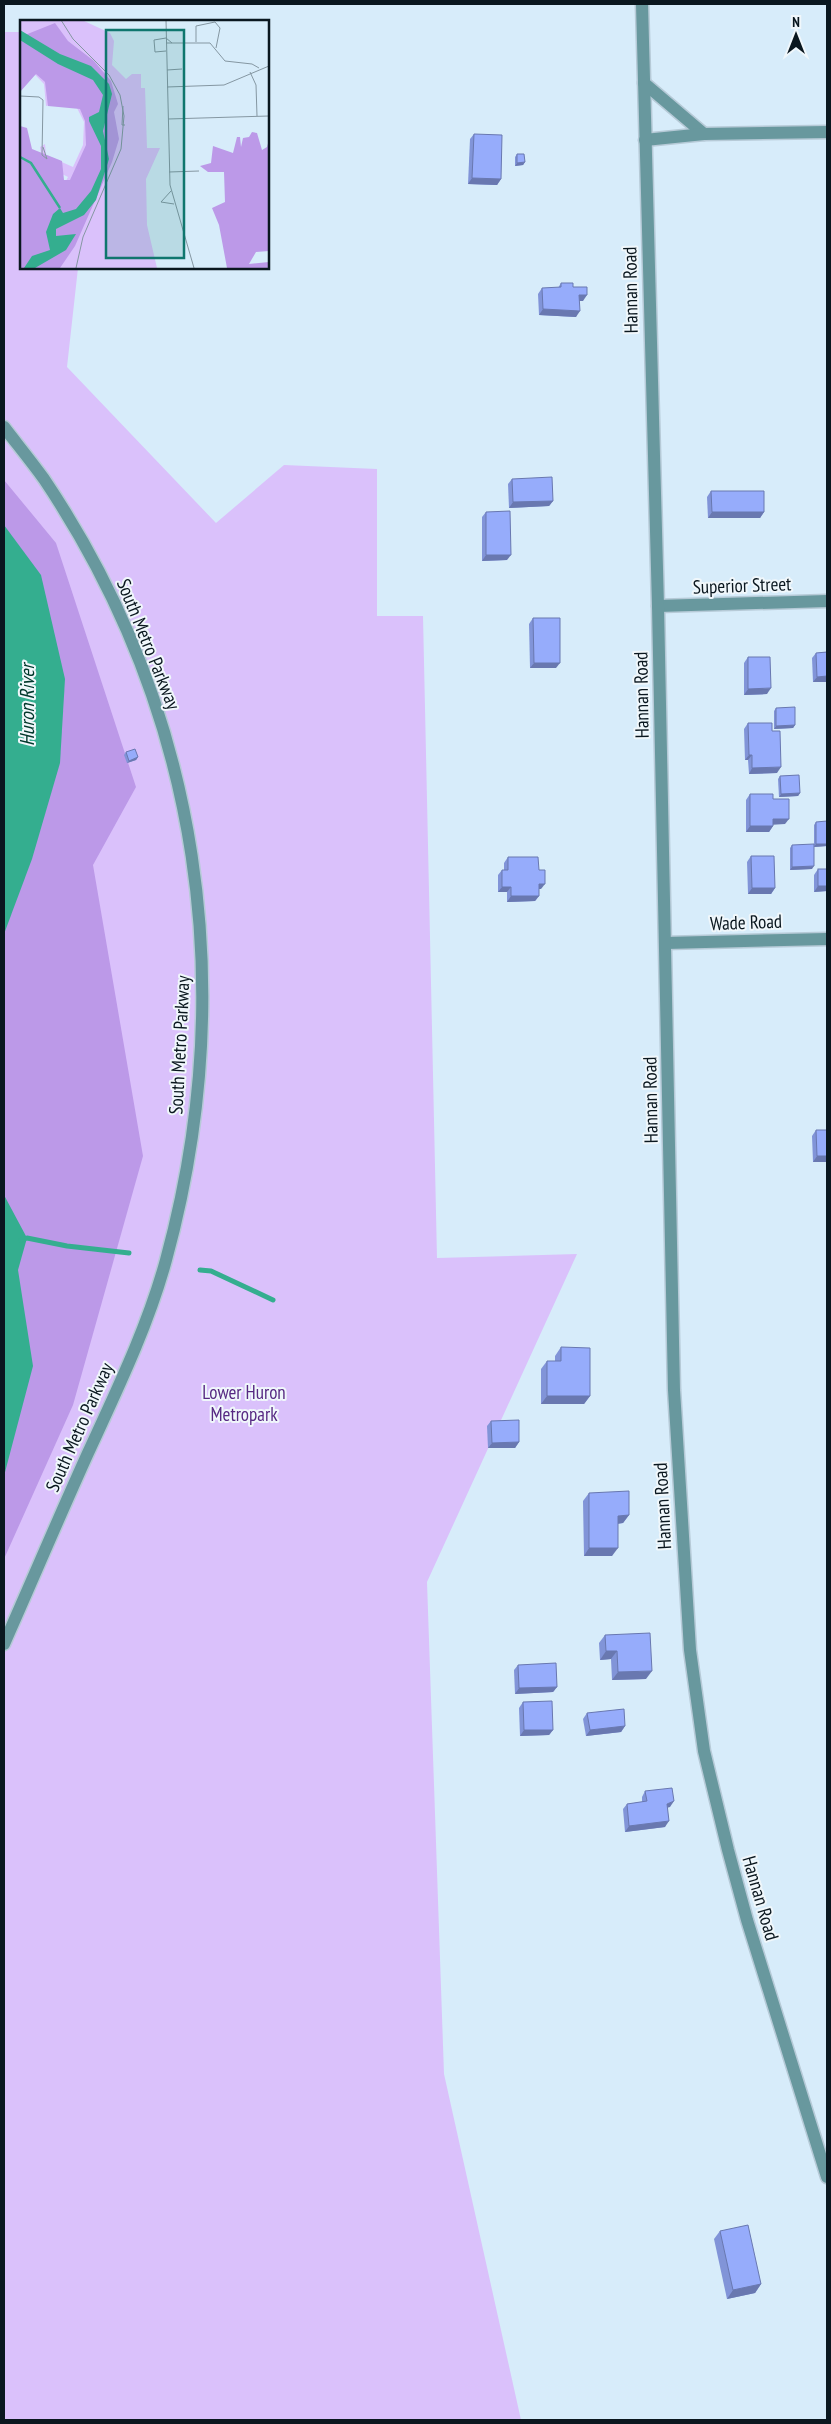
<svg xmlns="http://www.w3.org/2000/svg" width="831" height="2424" viewBox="0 0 831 2424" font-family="'PT Sans Narrow',sans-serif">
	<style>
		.green { fill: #dac1fb }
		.forest { fill: #bc99e8 }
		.water { fill: #34ae8f }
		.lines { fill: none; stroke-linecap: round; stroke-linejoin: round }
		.stream { stroke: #34ae8f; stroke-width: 5 }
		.minor-casing { stroke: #b6cad7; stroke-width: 15 }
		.tertiary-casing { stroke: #b6cad7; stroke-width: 15 }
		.minor { stroke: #68989e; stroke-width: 12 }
		.tertiary { stroke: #68989e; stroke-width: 12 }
		.wall { fill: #8194d8 }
		.shaded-wall { fill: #6978b0 }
		.building { fill: #96acfb; stroke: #6978b0 }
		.labels { text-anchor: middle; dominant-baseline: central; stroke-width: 4; stroke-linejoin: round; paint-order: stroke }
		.street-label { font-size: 19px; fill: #0a171f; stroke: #f0f7fb }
		.park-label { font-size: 19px; fill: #572983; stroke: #f0f7fb }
		.water-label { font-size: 20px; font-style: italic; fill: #01382b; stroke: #f0f7fb }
		.inset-river { fill: none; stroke: #34ae8f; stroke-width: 2.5 }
		.inset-road { fill: none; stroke: #8597a2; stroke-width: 1 }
		.view { fill: #0f766e; fill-opacity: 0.15; stroke: #0f766e; stroke-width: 2.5 }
		.inset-edge { fill: none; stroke: #0a171f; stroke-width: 2.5 }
	</style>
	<rect width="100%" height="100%" fill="#d7ecfa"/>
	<polygon class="green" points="4,32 21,32 21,268 78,268 67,367 216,523 284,465 377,469 377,616 423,616 437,1258 577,1254 427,1582 444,2074 521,2420 4,2420"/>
	<polygon class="forest" points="4,480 56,543 136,787 93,865 143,1156 73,1405 4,1559"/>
	<g class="water">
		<polygon points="4,525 41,575 65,679 60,763 32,859 4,934"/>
		<polygon points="4,1195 27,1238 18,1270 33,1366 4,1476"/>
	</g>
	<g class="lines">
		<g class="stream">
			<polyline points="21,1240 27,1238 67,1246 129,1253"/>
			<polyline points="200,1270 211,1271 273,1300"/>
		</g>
		<defs>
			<g id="minor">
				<polyline points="644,83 704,134"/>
				<polyline points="645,140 704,134 827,132"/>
				<path d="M4 427C17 444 31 461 44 479 201 713 240 989 166 1260 148 1326 117 1390 88 1453 59 1517 32 1581 4 1644"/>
				<polyline points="658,606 827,601"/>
				<polyline points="666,943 827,939"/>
			</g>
			<polyline id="tertiary" points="642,4 658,606 674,1390 690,1650 704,1751 728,1850 747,1920 827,2177"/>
		</defs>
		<use href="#minor" class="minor-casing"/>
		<use href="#tertiary" class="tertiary-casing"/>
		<use href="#minor" class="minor"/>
		<use href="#tertiary" class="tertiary"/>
	</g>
	<g class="wall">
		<polygon points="474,134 501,179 497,185 468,184 470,139"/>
		<polygon points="517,154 525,162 523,165 515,166 515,157"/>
		<polygon points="561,283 573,287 583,301 579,301 576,317 539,315 538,294 542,288 558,288"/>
		<polygon points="512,479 553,501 549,506 509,508 508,484"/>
		<polygon points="827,482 827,502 826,484"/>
		<polygon points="711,491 764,512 760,518 708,518 707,497"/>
		<polygon points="486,512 507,560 482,561 482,517"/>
		<polygon points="533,618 556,668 530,668 529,624"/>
		<polygon points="827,652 827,682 813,682 812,658 816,653"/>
		<polygon points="748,657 767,694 744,695 744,663"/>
		<polygon points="776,708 795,725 793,728 774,729 774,711"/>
		<polygon points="748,723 777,773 749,774 748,760 745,760 744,729"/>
		<polygon points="126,752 138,757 136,760 127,763 124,755"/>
		<polygon points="780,776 800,793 798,796 779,797 778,779"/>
		<polygon points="750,794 773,799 785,824 773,824 773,826 769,832 746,832 746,800"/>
		<polygon points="816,822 827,846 814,847 814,825"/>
		<polygon points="792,845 812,869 790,870 790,848"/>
		<polygon points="751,856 775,888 771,894 748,894 747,862"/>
		<polygon points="508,857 539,870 541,889 539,889 539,896 535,901 507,902 507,892 498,892 498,875 502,870 504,870 504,863"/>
		<polygon points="818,869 827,891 814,892 814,875"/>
		<polygon points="827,1128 827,1162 813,1162 812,1136 816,1130 826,1130"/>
		<polygon points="561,1347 590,1396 584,1404 541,1404 541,1369 547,1361 555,1361 555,1356"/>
		<polygon points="491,1421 519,1442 515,1448 488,1448 487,1426"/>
		<polygon points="589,1493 629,1515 623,1523 618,1524 612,1556 584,1556 583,1501"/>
		<polygon points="605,1635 646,1679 612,1680 611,1659 600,1660 599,1643"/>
		<polygon points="518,1665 557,1687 553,1692 515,1694 514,1670"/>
		<polygon points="523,1702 553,1730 549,1735 520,1736 519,1708"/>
		<polygon points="587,1713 625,1726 621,1732 586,1736 583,1719"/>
		<polygon points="645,1791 670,1807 668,1807 665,1827 625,1832 623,1809 627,1804 642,1802 642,1797"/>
		<polygon points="720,2231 761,2284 755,2293 727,2299 714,2239"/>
	</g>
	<g class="shaded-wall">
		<polygon points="525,162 523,165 515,166 517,163"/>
		<polygon points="472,178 501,179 497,185 468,184"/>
		<polygon points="579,295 587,295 583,301 575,301"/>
		<polygon points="543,309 580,311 576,317 539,315"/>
		<polygon points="553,501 549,506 509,508 513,502"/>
		<polygon points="712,512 764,512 760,518 708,518"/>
		<polygon points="486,555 511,555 507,560 482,561"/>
		<polygon points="534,663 560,663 556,668 530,668"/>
		<polygon points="827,676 827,682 813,682 817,677"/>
		<polygon points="771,688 767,694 744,695 748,689"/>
		<polygon points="795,725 793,728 774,729 776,726"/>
		<polygon points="749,755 752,755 748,760 745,760"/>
		<polygon points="138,757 136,760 127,763 129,761"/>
		<polygon points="781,767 777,773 749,774 752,768"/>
		<polygon points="800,793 798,796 779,797 781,794"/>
		<polygon points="773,819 789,819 785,824 769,825"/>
		<polygon points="750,826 773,826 769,832 746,832"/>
		<polygon points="816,844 827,844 827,846 814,847"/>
		<polygon points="814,866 812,869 790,870 792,867"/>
		<polygon points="539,884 545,884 541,889 535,889"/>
		<polygon points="818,886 827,886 827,891 814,892"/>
		<polygon points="502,887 511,887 507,892 498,892"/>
		<polygon points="752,888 775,888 771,894 748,894"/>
		<polygon points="511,896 539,896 535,901 507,902"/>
		<polygon points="817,1156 827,1156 827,1162 813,1162"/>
		<polygon points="547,1396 590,1396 584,1404 541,1404"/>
		<polygon points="519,1442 515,1448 488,1448 492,1443"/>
		<polygon points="629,1515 623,1523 612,1524 618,1516"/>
		<polygon points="589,1548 618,1548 612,1556 584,1556"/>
		<polygon points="606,1651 617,1651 611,1659 600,1660"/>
		<polygon points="652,1671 646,1679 612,1680 618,1672"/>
		<polygon points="557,1687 553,1692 515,1694 519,1688"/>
		<polygon points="625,1726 621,1732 586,1736 590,1730"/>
		<polygon points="524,1730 553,1730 549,1735 520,1736"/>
		<polygon points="674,1801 670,1807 663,1809 667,1804"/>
		<polygon points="669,1821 665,1827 625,1832 629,1826"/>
		<polygon points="761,2284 755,2293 727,2299 733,2290"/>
	</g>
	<g class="building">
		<polygon points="474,134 502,135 501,179 472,178"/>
		<polygon points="517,154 524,154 525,162 517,163"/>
		<polygon points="561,283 573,283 573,287 587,287 587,295 579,295 580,311 543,309 542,288 561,287"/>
		<polygon points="552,477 553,501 513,502 512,479"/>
		<polygon points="711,491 764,491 764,512 712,512"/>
		<polygon points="510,511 511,555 486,555 486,512"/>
		<polygon points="533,618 560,618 560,663 534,663"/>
		<polygon points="827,652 827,676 817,677 816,653"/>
		<polygon points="748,657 770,657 771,688 748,689"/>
		<polygon points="795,707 795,725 776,726 776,708"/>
		<polygon points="748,723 772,723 772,731 780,731 781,767 752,768 752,755 749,755"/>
		<polygon points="135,749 138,757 129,761 126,752"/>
		<polygon points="799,775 800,793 781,794 780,776"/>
		<polygon points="750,794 773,794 773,799 789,799 789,819 773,819 773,826 750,826"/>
		<polygon points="827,821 827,844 816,844 816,822"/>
		<polygon points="814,844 814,866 792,867 792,845"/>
		<polygon points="751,856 774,856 775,888 752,888"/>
		<polygon points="508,857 538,857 539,870 545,870 545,884 539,884 539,896 511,896 511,887 502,887 502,870 508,870"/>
		<rect x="818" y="869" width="9" height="17"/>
		<polygon points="816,1130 827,1130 827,1156 817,1156"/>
		<polygon points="561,1347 590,1348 590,1396 547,1396 547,1361 561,1361"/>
		<polygon points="519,1420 519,1442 492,1443 491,1421"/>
		<polygon points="629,1491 629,1515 618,1516 618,1548 589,1548 589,1493"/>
		<polygon points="650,1633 652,1671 618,1672 617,1651 606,1651 605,1635"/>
		<polygon points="556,1663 557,1687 519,1688 518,1665"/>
		<polygon points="552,1701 553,1730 524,1730 523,1702"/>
		<polygon points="624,1709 625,1726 590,1730 587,1713"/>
		<polygon points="672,1788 674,1801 667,1804 669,1821 629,1826 627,1804 647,1801 645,1791"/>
		<polygon points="748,2225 761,2284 733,2290 720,2231"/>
	</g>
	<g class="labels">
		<g class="street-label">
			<text transform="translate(630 290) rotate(-91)">Hannan Road</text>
			<text transform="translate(742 585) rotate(-2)">Superior Street</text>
			<text transform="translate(149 644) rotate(68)">South Metro Parkway</text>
			<text transform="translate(641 695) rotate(-91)">Hannan Road</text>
			<text transform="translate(746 922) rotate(-2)">Wade Road</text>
			<text transform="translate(179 1045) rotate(-87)">South Metro Parkway</text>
			<text transform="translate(650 1100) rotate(-91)">Hannan Road</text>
			<text transform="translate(79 1427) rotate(-66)">South Metro Parkway</text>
			<text transform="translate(662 1506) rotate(-93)">Hannan Road</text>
			<text transform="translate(761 1898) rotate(74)">Hannan Road</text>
		</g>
		<g class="park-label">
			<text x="244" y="1392">Lower Huron<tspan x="244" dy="22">Metropark</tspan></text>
		</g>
		<g class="water-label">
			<text transform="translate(27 705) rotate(-90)">Huron River</text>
		</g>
	</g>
	<g transform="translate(20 20)">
		<rect width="249" height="249" fill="#d7ecfa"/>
		<path d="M0 0H62L90 13 94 21 92 45 106 59 112 54H121V68H125L127 128H140L126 159 127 205 137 248H0V127L21 133 20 127 25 124 26 135 53 147 63 125 64 102 55 84 46 82 26 86 24 64 0 39ZM22 144 48 157 37 178Z" fill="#dac1fb" fill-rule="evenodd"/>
		<path d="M35 3 48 21 74 41 91 61 98 84 94 92 99 119 92 142 55 226 40 248H0V106L7 108 12 129 42 141 44 160H50L66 125 65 101 60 89 28 86 25 62 16 54 0 72V17ZM232 112 237 113 242 130 247 127 249 120V231L236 232 229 244 249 242V248H207L199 205 192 188 205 182 204 152H188L180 146 191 143 193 126 213 133 217 117H220L221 127 223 118 229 117Z" fill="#bc99e8"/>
		<path d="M0 10 40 34 71 46 89 64 92 74 83 111 89 139 76 180 64 195 36 209V216L56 214 46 230 15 248H4L12 236 30 230 26 212 33 194 40 188 43 193 56 189 71 171 81 149V126L69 101V97L79 92 83 75 73 60 38 44 0 20Z" fill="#34ae8f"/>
		<path class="inset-river" d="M0 137 11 143 40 188"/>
		<path class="inset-road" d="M41 0 53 19 89 55 100 75 104 96 101 129 63 217 56 248M146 0 150 165 174 248M176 22V6L195 2 200 8 196 28M146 23H190L205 41 232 44 239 48M146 31 135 32 134 20 146 18 152 23M147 50 162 49M230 52 236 65 237 96M147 67 204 65 249 46M0 76 19 77 23 80 22 135 27 139 23 127M103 86 102 105H105M148 99 249 96M149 152 179 151M151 171 141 182 154 184"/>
		<path class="view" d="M86 10H164V238H86Z"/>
		<rect width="249" height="249" class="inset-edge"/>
	</g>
	<rect width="831" height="2424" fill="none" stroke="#0a171f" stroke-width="10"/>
	<g transform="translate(796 35)" stroke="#f0f7fb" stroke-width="4" paint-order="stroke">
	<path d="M0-4L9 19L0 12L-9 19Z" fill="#0a171f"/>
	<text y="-8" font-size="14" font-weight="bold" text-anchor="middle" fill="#0a171f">N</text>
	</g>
</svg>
